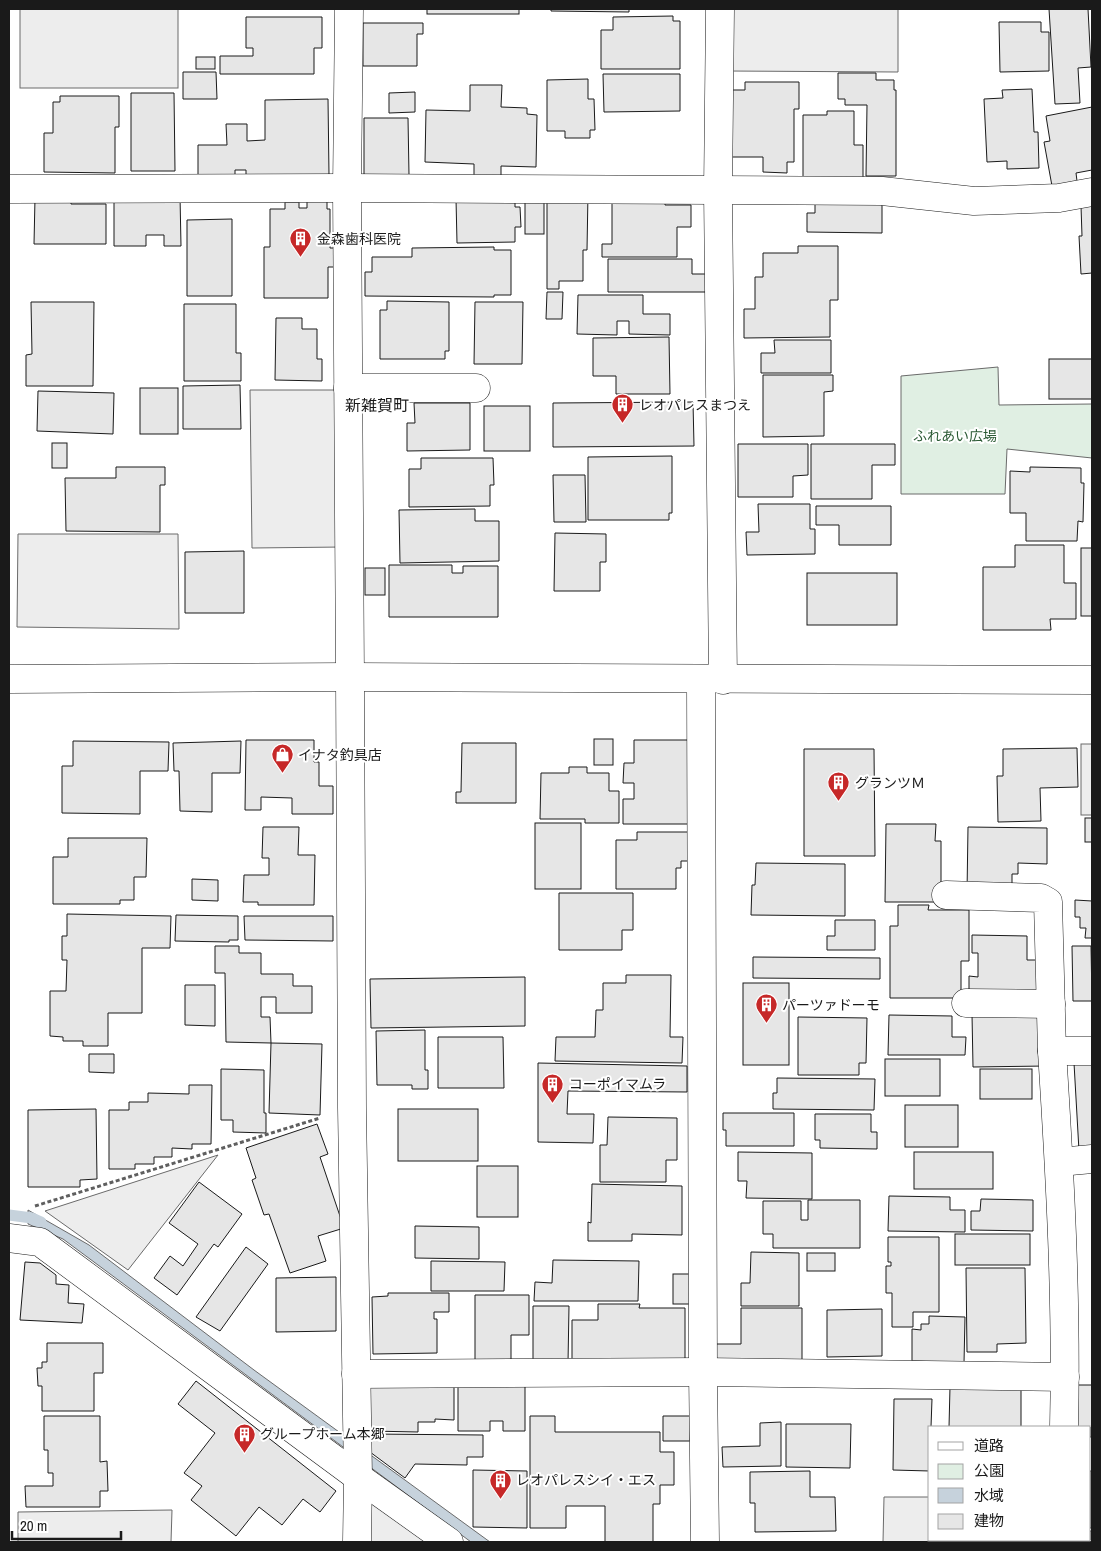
<svg xmlns="http://www.w3.org/2000/svg" width="1101" height="1551" viewBox="0 0 1101 1551" font-family="'Archivo Narrow','Noto Sans JP',sans-serif">
	<style>
		.green { fill: #e0efe3; stroke: #6a6a6a }
		.parking { fill: #ededed; stroke: #6a6a6a }
		.water { fill: #c6d2dc; stroke: #6a6a6a }
		.lines { fill: none; stroke-linecap: round; stroke-linejoin: round }
		.stream { stroke: #c6d2dc; stroke-width: 11 }
		.building { fill: #e6e6e6; stroke: #1a1a1a }
		.minor-casing { stroke: #1a1a1a; stroke-width: 29 }
		.path { stroke: #5f5f5f; stroke-width: 3; stroke-dasharray: 4 2.5; stroke-linecap: butt }
		.minor { stroke: #fff; stroke-width: 28 }
		.labels { text-anchor: middle; dominant-baseline: central; stroke-width: 4; stroke-linejoin: round; paint-order: stroke }
		.poi-label { font-size: 14px; fill: #1a1a1a; stroke: #fff; text-anchor: start }
		.park-label { font-size: 14px; fill: #2b5a34; stroke: #fff }
		.quarter-label { font-size: 16px; fill: #1a1a1a; stroke: #fff }
	</style>
	<rect width="100%" height="100%" fill="#fff"/>
	<polygon class="green" points="998,367 999,405 1092,404 1092,458 1007,449 1005,494 901,494 901,376"/>
	<g class="parking">
		<rect x="20" y="9" width="158" height="79"/>
		<polygon points="727,9 898,9 898,72 727,71"/>
		<polygon points="250,390 342,390 343,547 252,548"/>
		<polygon points="18,534 178,534 179,629 17,627"/>
		<rect x="1081" y="744" width="11" height="71"/>
		<polygon points="218,1155 128,1270 45,1211"/>
		<polygon points="884,1497 930,1497 930,1540 1049,1540 1049,1542 883,1542"/>
		<polygon points="372,1502 430,1542 366,1542 366,1506"/>
		<polygon points="172,1510 171,1542 18,1542 18,1512"/>
	</g>
	<polygon class="water" points="28,1210 89,1245 254,1370 490,1542 471,1542 63,1239 28,1224"/>
	<g class="lines">
		<polyline class="stream" points="9,1215 32,1218 41,1222"/>
	</g>
	<g class="building">
		<rect x="427" y="9" width="92" height="5"/>
		<polygon points="551,9 629,9 629,12 551,11"/>
		<polygon points="1049,9 1088,9 1091,67 1078,68 1080,103 1055,104"/>
		<polygon points="673,16 673,21 680,21 680,69 601,69 601,30 613,30 613,17"/>
		<polygon points="246,17 322,17 322,48 314,48 314,74 220,74 220,56 253,56 253,48 246,48"/>
		<polygon points="999,22 1041,22 1041,32 1049,32 1049,71 1000,72"/>
		<polygon points="363,23 423,23 423,34 417,34 417,66 363,66"/>
		<rect x="196" y="57" width="19" height="12"/>
		<polygon points="183,72 216,72 217,99 183,99"/>
		<polygon points="838,73 876,73 876,80 894,80 894,90 896,90 896,176 866,176 867,105 845,105 845,99 838,99"/>
		<polygon points="603,74 680,74 680,111 604,112"/>
		<polygon points="588,79 588,99 594,99 595,130 590,130 590,138 565,138 565,131 547,131 547,80"/>
		<polygon points="745,82 799,82 799,109 794,109 794,162 787,162 787,173 763,172 763,157 730,157 730,90 745,90"/>
		<polygon points="470,85 502,85 501,107 527,108 527,114 537,115 536,167 501,166 501,178 474,177 474,164 425,162 426,110 470,111"/>
		<polygon points="1032,89 1034,132 1038,132 1039,168 1007,169 1007,161 987,162 984,99 1003,98 1002,90"/>
		<polygon points="415,92 415,112 389,113 389,93"/>
		<polygon points="131,93 174,93 175,171 131,171"/>
		<polygon points="60,96 119,96 119,127 115,127 115,173 44,172 44,133 53,133 53,102 60,102"/>
		<polygon points="328,99 329,175 246,176 246,170 235,170 235,176 198,176 198,145 227,145 226,124 247,124 247,141 265,140 265,100"/>
		<polygon points="1092,107 1092,170 1076,173 1077,181 1052,186 1044,142 1050,141 1046,116"/>
		<polygon points="827,111 854,111 854,145 863,145 863,180 803,180 803,115 827,115"/>
		<polygon points="364,118 408,118 409,175 364,175"/>
		<polygon points="588,193 587,250 583,250 583,281 559,281 559,289 547,289 547,201"/>
		<polygon points="815,195 882,197 882,233 807,232 807,213 815,213"/>
		<polygon points="114,196 180,196 181,246 164,246 164,235 146,235 146,246 114,246"/>
		<polygon points="612,197 665,197 665,205 691,205 691,227 677,227 677,257 602,257 602,244 612,244"/>
		<polygon points="35,198 71,198 71,204 106,204 106,244 34,244"/>
		<polygon points="307,198 327,198 327,209 330,209 330,248 339,248 339,267 328,267 328,298 264,298 264,247 270,247 270,209 285,209 285,202 299,202 299,208 307,208"/>
		<polygon points="515,198 515,207 520,207 521,227 515,227 515,242 457,243 456,199"/>
		<rect x="525" y="200" width="19" height="34"/>
		<polygon points="1092,205 1092,273 1081,274 1079,236 1082,236 1081,206"/>
		<polygon points="232,219 232,296 187,296 187,220"/>
		<polygon points="798,246 838,246 838,300 830,300 830,337 744,338 744,309 755,309 755,277 763,277 763,253 798,253"/>
		<polygon points="494,247 494,250 511,250 511,295 494,295 494,297 365,296 365,272 372,272 372,257 412,257 412,248"/>
		<polygon points="608,259 692,259 692,274 709,274 709,292 608,292"/>
		<polygon points="547,292 563,292 562,319 546,319"/>
		<polygon points="578,295 643,295 643,314 670,314 670,335 629,334 629,321 617,321 617,335 577,334"/>
		<polygon points="387,301 449,302 449,351 445,351 445,359 380,359 380,310 387,310"/>
		<polygon points="31,302 94,302 93,386 26,386 26,355 32,354"/>
		<polygon points="475,302 523,302 522,364 474,364"/>
		<polygon points="184,304 236,304 236,353 241,353 241,381 184,381"/>
		<polygon points="276,318 302,318 302,329 317,329 317,359 322,359 322,381 275,380"/>
		<polygon points="669,337 670,394 616,394 616,376 593,376 593,338"/>
		<polygon points="774,340 831,340 831,373 761,373 761,353 775,353"/>
		<rect x="1049" y="359" width="43" height="40"/>
		<polygon points="763,375 833,375 833,391 824,392 824,436 763,437"/>
		<polygon points="240,385 241,429 183,429 183,386"/>
		<rect x="140" y="388" width="38" height="46"/>
		<polygon points="38,391 114,393 113,434 37,431"/>
		<polygon points="693,402 694,446 553,447 553,403"/>
		<polygon points="414,403 470,403 470,450 407,451 407,423 415,423"/>
		<rect x="484" y="406" width="46" height="45"/>
		<rect x="52" y="443" width="15" height="25"/>
		<polygon points="738,444 808,444 808,475 793,476 793,497 738,497"/>
		<polygon points="811,444 895,444 895,465 872,465 872,499 811,499"/>
		<polygon points="672,456 672,513 669,513 669,520 588,520 588,457"/>
		<polygon points="421,458 493,458 494,485 490,485 490,506 409,507 409,469 421,469"/>
		<polygon points="116,467 165,467 165,485 160,485 160,532 66,531 65,478 116,478"/>
		<polygon points="1030,467 1081,468 1081,483 1084,483 1083,522 1078,521 1077,541 1026,541 1026,513 1010,513 1010,471 1030,472"/>
		<polygon points="553,475 585,475 586,522 554,522"/>
		<polygon points="758,504 810,504 810,529 815,529 815,554 747,555 746,532 759,532"/>
		<polygon points="816,506 891,506 891,545 839,545 839,525 816,525"/>
		<polygon points="475,509 475,521 499,521 499,561 400,563 399,510"/>
		<polygon points="555,533 606,534 606,562 600,562 600,591 554,591"/>
		<polygon points="1015,545 1064,545 1064,583 1076,583 1076,619 1050,619 1051,630 983,630 983,567 1015,567"/>
		<rect x="1081" y="548" width="11" height="68"/>
		<polygon points="244,551 244,613 185,613 185,552"/>
		<polygon points="389,565 452,565 452,573 463,573 463,566 498,566 498,617 389,617"/>
		<rect x="365" y="568" width="20" height="27"/>
		<rect x="807" y="573" width="90" height="52"/>
		<rect x="594" y="739" width="19" height="26"/>
		<polygon points="246,740 314,740 314,762 319,762 319,786 333,786 333,814 292,814 292,798 261,797 261,810 245,810"/>
		<polygon points="634,740 691,740 691,824 623,824 623,799 634,799 634,783 623,783 624,763 634,763"/>
		<polygon points="73,741 169,742 168,771 140,771 140,814 62,813 62,766 73,766"/>
		<polygon points="241,741 240,773 212,773 212,812 180,811 179,771 174,771 173,743"/>
		<polygon points="462,743 516,743 516,803 456,803 456,792 461,792"/>
		<polygon points="1077,748 1078,787 1040,788 1041,821 998,822 997,776 1003,776 1003,749"/>
		<polygon points="804,749 874,749 875,856 804,856"/>
		<polygon points="569,767 587,767 587,773 609,773 609,791 619,791 619,823 585,823 585,819 540,819 541,773 569,773"/>
		<rect x="1085" y="818" width="7" height="24"/>
		<rect x="535" y="823" width="46" height="66"/>
		<polygon points="886,824 936,824 935,841 941,841 941,893 937,902 885,902"/>
		<polygon points="263,827 299,827 298,855 315,855 314,905 258,905 258,902 243,902 244,875 269,875 269,858 262,858"/>
		<polygon points="968,827 1047,828 1047,864 1018,863 1018,874 1012,874 1012,893 967,893"/>
		<polygon points="637,832 690,832 690,861 681,861 681,868 676,868 676,889 616,889 616,840 637,840"/>
		<polygon points="68,838 147,838 146,877 134,877 134,900 120,900 120,904 53,904 53,857 68,857"/>
		<polygon points="756,863 845,864 845,916 751,915 752,885 755,885"/>
		<polygon points="192,879 218,880 218,901 192,900"/>
		<polygon points="559,893 633,893 633,930 622,930 622,950 559,950"/>
		<polygon points="1075,900 1092,901 1092,938 1085,938 1086,928 1080,928 1080,917 1075,917"/>
		<polygon points="898,905 929,905 928,910 969,910 969,961 961,961 961,998 890,998 890,926 898,926"/>
		<polygon points="67,914 171,916 170,948 142,948 142,1013 108,1013 108,1046 83,1046 83,1041 63,1041 63,1037 50,1036 50,991 66,991 67,960 62,960 62,936 67,936"/>
		<polygon points="176,915 238,916 238,940 229,940 229,942 175,941"/>
		<polygon points="244,916 333,916 333,941 245,940"/>
		<polygon points="835,920 875,920 875,950 827,950 827,936 835,936"/>
		<polygon points="972,935 1027,936 1027,960 1036,960 1039,999 969,1000 969,976 978,977 978,953 972,953"/>
		<polygon points="215,946 239,946 239,953 261,953 261,974 293,974 293,986 312,986 312,1013 276,1013 276,997 261,997 261,1017 270,1017 271,1043 226,1042 225,973 215,973"/>
		<polygon points="1072,946 1091,946 1092,1001 1073,1001"/>
		<polygon points="753,957 880,958 880,979 753,978"/>
		<polygon points="626,975 671,975 670,1037 683,1037 682,1063 555,1061 556,1037 595,1037 596,1010 603,1010 603,983 626,983"/>
		<polygon points="525,977 525,1026 371,1028 370,979"/>
		<rect x="743" y="983" width="46" height="82"/>
		<polygon points="185,985 215,985 215,1026 185,1025"/>
		<polygon points="1045,1013 1046,1066 973,1067 972,1014"/>
		<polygon points="889,1015 952,1016 952,1037 966,1037 965,1055 888,1055"/>
		<polygon points="798,1017 867,1018 866,1063 859,1063 859,1075 798,1075"/>
		<polygon points="425,1030 425,1070 428,1070 428,1089 412,1089 412,1085 377,1085 376,1031"/>
		<polygon points="438,1037 503,1037 504,1088 438,1088"/>
		<polygon points="271,1043 322,1044 320,1115 269,1113"/>
		<polygon points="89,1054 114,1054 114,1073 89,1072"/>
		<rect x="885" y="1059" width="55" height="37"/>
		<polygon points="1092,1062 1092,1150 1079,1151 1074,1063"/>
		<polygon points="538,1063 687,1066 687,1092 568,1091 567,1114 594,1114 593,1143 538,1142"/>
		<polygon points="221,1069 264,1070 264,1113 266,1113 266,1133 233,1132 233,1120 221,1120"/>
		<rect x="980" y="1069" width="52" height="30"/>
		<polygon points="777,1078 875,1079 874,1110 773,1109 773,1093 777,1093"/>
		<polygon points="189,1085 212,1085 211,1144 192,1144 192,1149 172,1148 172,1157 154,1157 154,1164 135,1164 135,1169 109,1169 109,1110 129,1110 129,1102 148,1102 148,1093 189,1094"/>
		<rect x="905" y="1105" width="53" height="42"/>
		<polygon points="96,1109 97,1179 80,1180 80,1187 28,1187 28,1110"/>
		<rect x="398" y="1109" width="80" height="52"/>
		<polygon points="723,1113 794,1113 794,1146 726,1146 726,1130 723,1130"/>
		<polygon points="815,1114 871,1114 871,1132 877,1132 877,1149 820,1148 820,1140 815,1140"/>
		<polygon points="608,1117 677,1118 677,1160 666,1160 666,1182 600,1182 600,1145 607,1145"/>
		<polygon points="317,1124 328,1154 320,1157 344,1228 318,1236 326,1261 290,1273 269,1214 264,1215 252,1180 256,1178 246,1148"/>
		<polygon points="738,1152 812,1153 812,1199 746,1198 747,1181 738,1181"/>
		<rect x="914" y="1152" width="79" height="37"/>
		<rect x="477" y="1166" width="41" height="51"/>
		<polygon points="199,1182 242,1214 218,1247 214,1244 177,1295 154,1278 170,1256 183,1266 198,1244 169,1223"/>
		<polygon points="592,1184 682,1186 682,1235 632,1234 632,1241 588,1241 588,1222 591,1223"/>
		<polygon points="889,1196 950,1197 950,1210 965,1210 965,1232 888,1231"/>
		<polygon points="981,1199 1033,1200 1033,1231 971,1230 971,1211 980,1211"/>
		<polygon points="808,1200 860,1200 860,1248 773,1248 773,1234 763,1234 763,1201 801,1201 801,1220 808,1220"/>
		<polygon points="415,1226 479,1227 479,1259 415,1258"/>
		<rect x="955" y="1234" width="75" height="31"/>
		<polygon points="888,1237 939,1237 939,1312 913,1312 913,1327 892,1327 892,1293 886,1293 886,1266 891,1266 891,1262 888,1262"/>
		<polygon points="246,1247 268,1264 220,1331 196,1317"/>
		<polygon points="751,1252 799,1253 799,1306 741,1306 741,1283 750,1283"/>
		<rect x="807" y="1253" width="28" height="18"/>
		<polygon points="553,1260 639,1261 638,1301 534,1301 535,1282 552,1283"/>
		<polygon points="431,1261 505,1262 504,1291 431,1291"/>
		<polygon points="25,1262 40,1263 56,1275 56,1284 69,1285 68,1303 84,1304 82,1323 20,1320"/>
		<polygon points="966,1268 1025,1268 1026,1343 997,1344 997,1352 967,1352"/>
		<rect x="673" y="1274" width="22" height="30"/>
		<polygon points="336,1277 336,1331 276,1332 276,1278"/>
		<polygon points="388,1293 449,1293 449,1312 434,1312 434,1319 437,1319 437,1353 373,1354 372,1297 388,1296"/>
		<polygon points="475,1295 529,1295 529,1335 511,1335 511,1361 475,1361"/>
		<polygon points="598,1304 640,1304 639,1308 685,1308 685,1362 572,1362 572,1320 598,1320"/>
		<polygon points="533,1306 569,1306 568,1363 533,1363"/>
		<polygon points="741,1308 802,1308 802,1363 712,1363 712,1344 741,1344"/>
		<polygon points="882,1309 882,1356 827,1357 827,1310"/>
		<polygon points="929,1316 965,1317 964,1363 912,1361 912,1329 921,1330 921,1324 929,1324"/>
		<polygon points="47,1343 103,1343 103,1373 94,1373 94,1411 42,1411 42,1386 38,1386 37,1368 42,1368 42,1362 47,1362"/>
		<polygon points="370,1379 454,1381 454,1420 435,1419 435,1422 418,1422 418,1432 369,1431"/>
		<polygon points="196,1381 336,1491 320,1512 303,1499 282,1525 259,1507 236,1536 191,1500 202,1486 184,1473 215,1433 178,1404"/>
		<polygon points="525,1385 525,1431 503,1431 503,1421 490,1421 490,1431 458,1431 458,1386"/>
		<polygon points="1073,1385 1092,1385 1092,1437 1090,1437 1090,1427 1076,1427"/>
		<polygon points="950,1387 1021,1388 1021,1427 949,1427"/>
		<polygon points="894,1399 932,1399 931,1427 930,1427 930,1471 893,1470"/>
		<polygon points="44,1416 100,1416 100,1462 107,1461 108,1491 100,1491 100,1507 26,1507 25,1486 53,1486 53,1473 48,1473 48,1450 44,1450"/>
		<polygon points="530,1416 555,1416 555,1432 660,1432 660,1452 674,1452 674,1485 660,1485 660,1504 653,1504 653,1542 605,1542 605,1506 566,1506 566,1528 530,1528"/>
		<polygon points="663,1416 691,1416 690,1441 663,1441"/>
		<polygon points="781,1422 781,1466 723,1467 722,1447 760,1446 760,1423"/>
		<polygon points="786,1424 851,1424 850,1468 786,1467"/>
		<polygon points="370,1434 483,1435 483,1457 467,1457 467,1465 415,1464 405,1478 370,1452"/>
		<polygon points="473,1470 527,1471 527,1528 473,1527"/>
		<polygon points="810,1471 810,1497 835,1497 836,1531 755,1532 755,1503 750,1503 750,1472"/>
		<rect x="1090" y="1471" width="2" height="57"/>
		<polygon points="1090,1531 1092,1531 1092,1542 1073,1542 1073,1540 1090,1540"/>
	</g>
	<g class="lines">
		<defs>
			<g id="minor">
				<polyline points="349,9 347,188 350,677 352,1108 358,1477 357,1542"/>
				<polyline points="720,9 718,190 723,680"/>
				<polyline points="9,189 347,188 882,191 974,201 1059,198 1092,192"/>
				<polyline points="348,388 476,388"/>
				<polyline points="9,679 350,677 1092,680"/>
				<polyline points="701,680 703,1372 705,1542"/>
				<polyline points="946,895 1041,898 1048,902 1052,1051"/>
				<polyline points="966,1003 1051,1004"/>
				<polyline points="1059,1162 1092,1159"/>
				<polyline points="9,1238 40,1242 358,1477 449,1542"/>
				<polyline points="356,1374 703,1372 1065,1377"/>
				<path d="M1064 1427C1067 1302 1060 1176 1052 1051H1092"/>
				<polyline points="1062,1542 1062,1540"/>
			</g>
		</defs>
		<use href="#minor" class="minor-casing"/>
		<polyline class="path" points="35,1206 320,1118"/>
		<use href="#minor" class="minor"/>
	</g>
	<defs>
		<symbol id="building-pin" viewBox="-11 -11 22 30"><path d="M0 17L-7.5 6A9.5 9.5 0 1 1 7.5 6Z" fill="#c62828" stroke="#fff"/><path d="M-4-6H4V6H1V3H-1V6H-4ZM-2.5-4.3h1.7v1.8h-1.7ZM.8-4.3h1.7v1.8H.8ZM-2.5-1h1.7V.8h-1.7ZM.8-1h1.7V.8H.8Z" fill="#fff"/></symbol>
		<symbol id="shop-pin" viewBox="-11 -11 22 30"><path d="M0 17L-7.5 6A9.5 9.5 0 1 1 7.5 6Z" fill="#c62828" stroke="#fff"/><path d="M-5-2.5h2.3a2.7 3.5 0 0 1 5.4 0H5L5.5 6h-11ZM-1.5-2.5h3a1.5 2.3 0 0 0-3 0Z" fill="#fff"/></symbol>
	</defs>
	<g fill-rule="evenodd">
		<use href="#building-pin" x="288" y="226" width="25" height="34"/>
		<use href="#building-pin" x="610" y="392" width="25" height="34"/>
		<use href="#shop-pin" x="270" y="742" width="25" height="34"/>
		<use href="#building-pin" x="826" y="770" width="25" height="34"/>
		<use href="#building-pin" x="754" y="992" width="25" height="34"/>
		<use href="#building-pin" x="540" y="1072" width="25" height="34"/>
		<use href="#building-pin" x="232" y="1422" width="25" height="34"/>
		<use href="#building-pin" x="488" y="1468" width="25" height="34"/>
	</g>
	<g class="labels">
		<g class="poi-label">
			<text x="317" y="239">金森歯科医院</text>
			<text x="639" y="405">レオパレスまつえ</text>
			<text x="298" y="755">イナタ釣具店</text>
			<text x="855" y="783">グランツＭ</text>
			<text x="782" y="1005">パーツァドーモ</text>
			<text x="569" y="1084">コーポイマムラ</text>
			<text x="260" y="1434">グループホーム本郷</text>
			<text x="516" y="1480">レオパレスシイ・エス</text>
		</g>
		<g class="park-label">
			<text x="955" y="436">ふれあい広場</text>
		</g>
		<g class="quarter-label">
			<text x="377" y="405">新雑賀町</text>
		</g>
	</g>
	<rect width="1101" height="1551" fill="none" stroke="#1a1a1a" stroke-width="20"/>
	<rect x="928" y="1426" width="162" height="115" fill="#ffffff" stroke="#a3a3a3"/>
	<rect x="938" y="1442" width="25" height="8" fill="#ffffff" stroke="#a3a3a3"/>
	<text x="974" y="1451" font-size="15" fill="#1a1a1a">道路</text>
	<rect x="938" y="1464" width="25" height="15" fill="#e0efe3" stroke="#a3a3a3"/>
	<text x="974" y="1476" font-size="15" fill="#1a1a1a">公園</text>
	<rect x="938" y="1488" width="25" height="15" fill="#c6d2dc" stroke="#a3a3a3"/>
	<text x="974" y="1501" font-size="15" fill="#1a1a1a">水域</text>
	<rect x="938" y="1514" width="25" height="15" fill="#e6e6e6" stroke="#a3a3a3"/>
	<text x="974" y="1526" font-size="15" fill="#1a1a1a">建物</text>
	<path d="M12 1531v8h109v-8" fill="none" stroke="#1a1a1a" stroke-width="2.5"/>
	<text x="20" y="1531" font-size="15" fill="#1a1a1a" stroke="#ffffff" stroke-width="4" paint-order="stroke">20 m</text>
</svg>
